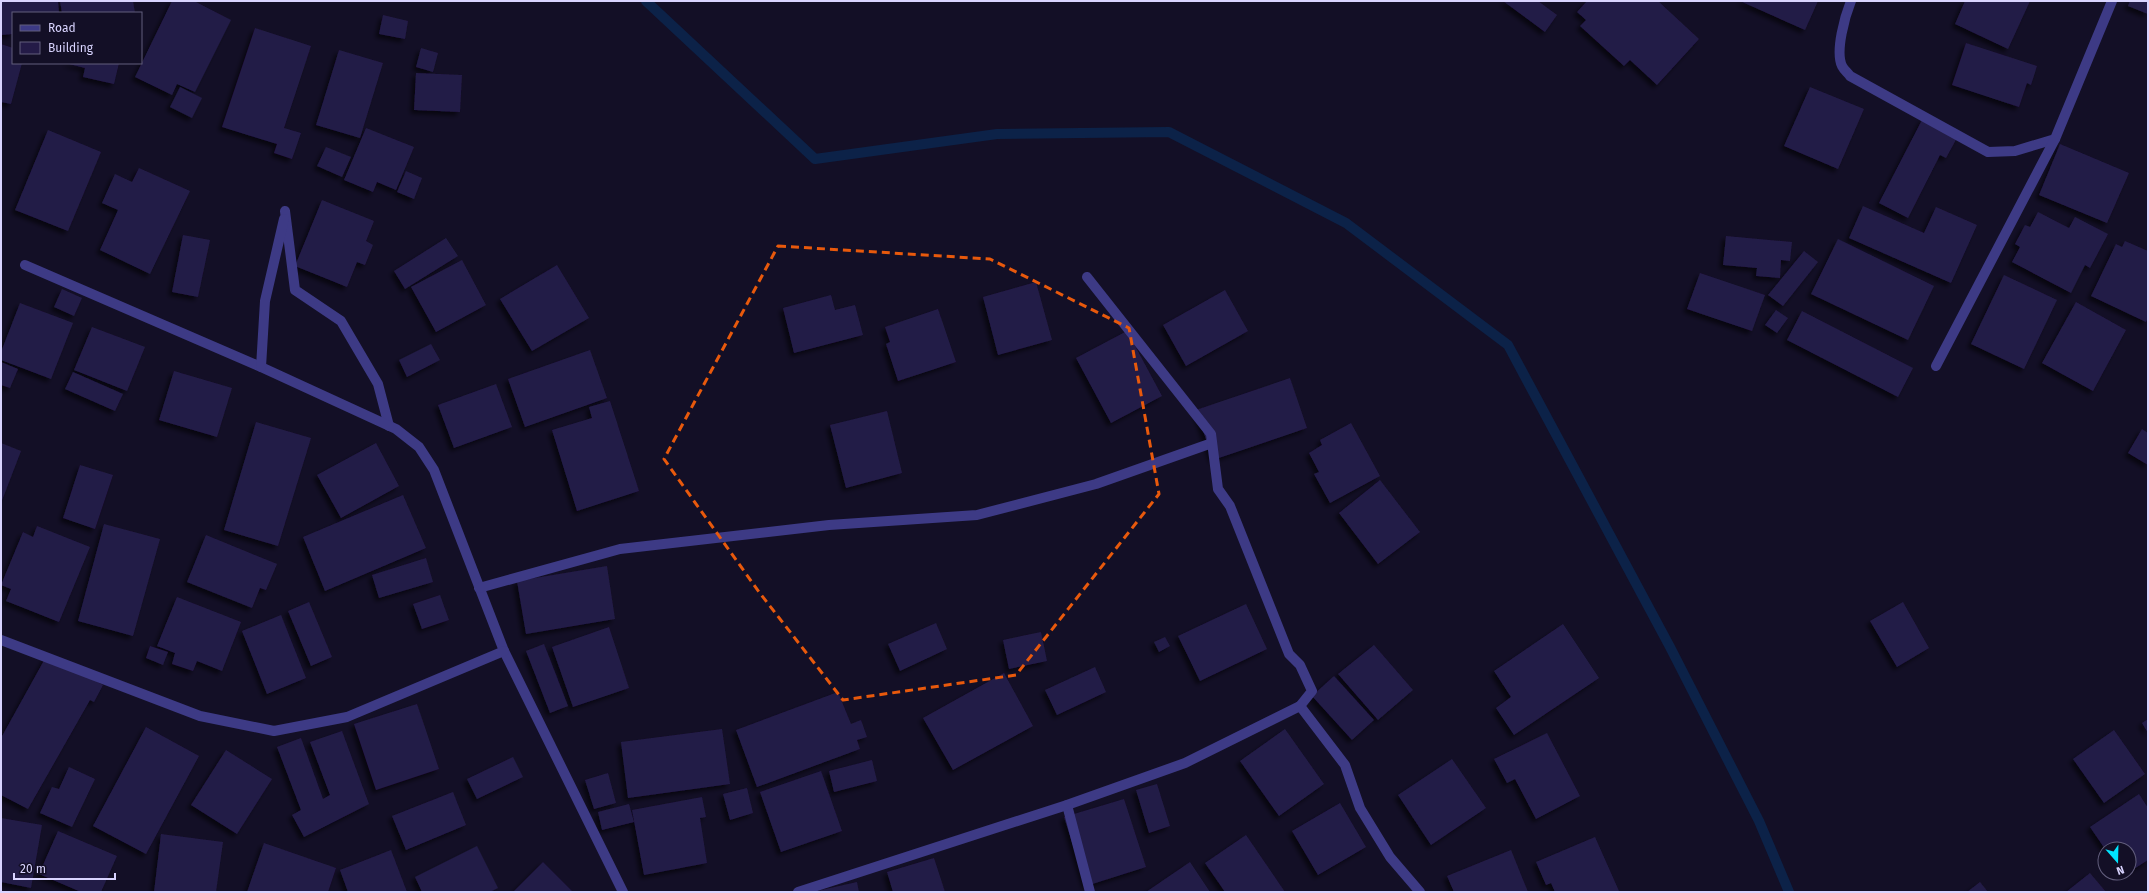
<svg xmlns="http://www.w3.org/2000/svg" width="2149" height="893" viewBox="0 0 2149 893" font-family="'Fira Sans',sans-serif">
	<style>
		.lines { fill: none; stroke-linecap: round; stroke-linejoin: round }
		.stream { stroke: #0c2248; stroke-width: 10 }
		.building { fill: #241b47; filter: url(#shadow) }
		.minor { stroke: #3d3a85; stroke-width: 10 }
		.marked { fill: none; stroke: #e8590c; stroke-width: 3; stroke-dasharray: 8 5; stroke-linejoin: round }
	</style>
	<defs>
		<filter id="shadow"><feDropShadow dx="-3.5" dy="3.5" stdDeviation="2" flood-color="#0009"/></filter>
	</defs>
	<rect width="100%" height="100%" fill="#130f26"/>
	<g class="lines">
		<polyline class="stream" points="646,1 815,159 997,134 1169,132 1346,223 1508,345 1670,647 1759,821 1789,892"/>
	</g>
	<g class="building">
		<polygon points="1,1 58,1 59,13 13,13 13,34 1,35"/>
		<polygon points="60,1 133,1 135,13 62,13"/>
		<polygon points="172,1 194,1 231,20 195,92 177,84 172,95 135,77"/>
		<polygon points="1503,1 1538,1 1557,15 1545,32"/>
		<polygon points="1587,1 1658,1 1699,39 1657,85 1630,60 1624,66 1580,26 1586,20 1577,12"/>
		<polygon points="1740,1 1818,1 1805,30"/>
		<polygon points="1965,1 2030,1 2008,49 1955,24"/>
		<polygon points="2130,1 2148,1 2148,14 2128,6"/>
		<polygon points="383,15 408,21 405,39 379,34"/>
		<polygon points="255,28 311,46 284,128 301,133 292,159 274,153 277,144 222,127"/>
		<polygon points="1966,43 2037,66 2031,85 2027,83 2019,107 1952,85"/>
		<polygon points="1,44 13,48 13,63 22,63 11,104 1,102"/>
		<polygon points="421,48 438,53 433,72 416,67"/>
		<polygon points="339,50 383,63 360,138 316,125"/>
		<polygon points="65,63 119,63 114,84 83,77 85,68"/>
		<polygon points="416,73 462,75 460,112 414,110"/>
		<polygon points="180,87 202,98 192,118 170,107"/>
		<polygon points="1810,87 1864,109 1838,169 1784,146"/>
		<polygon points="1923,118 1958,136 1946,158 1940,155 1908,218 1879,203"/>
		<polygon points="366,128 414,147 396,190 377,182 373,192 344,180"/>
		<polygon points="48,130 101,152 68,231 15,210"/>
		<polygon points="2060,144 2129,173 2107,223 2039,195"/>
		<polygon points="326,147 351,157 342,177 317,166"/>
		<polygon points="139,168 190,191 150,274 100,250 118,210 102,203 115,174 132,182"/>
		<polygon points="406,171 422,178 414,199 397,192"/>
		<polygon points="322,200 374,221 366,241 373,245 365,265 357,262 347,287 295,266"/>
		<polygon points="1863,206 1924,233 1936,207 1977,225 1951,283 1849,238"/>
		<polygon points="2038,212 2069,228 2075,217 2108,234 2090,268 2085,265 2071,293 2012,262 2020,247 2015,244 2025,225 2030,227"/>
		<polygon points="183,235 210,240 198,297 172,292"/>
		<polygon points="1726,236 1792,242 1790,261 1781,260 1780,278 1756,276 1757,268 1723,265"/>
		<polygon points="446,238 458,256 405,289 394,271"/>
		<polygon points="1838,239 1934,286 1908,340 1811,294"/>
		<polygon points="2125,241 2148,251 2148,317 2146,322 2091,296 2116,244 2122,247"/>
		<polygon points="1804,251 1818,262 1783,306 1768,295"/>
		<polygon points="462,260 486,305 436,332 411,287"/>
		<polygon points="557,265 589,318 532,351 500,299"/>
		<polygon points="1700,273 1765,295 1752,331 1687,309"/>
		<polygon points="2004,275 2057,300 2024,369 1971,344"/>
		<polygon points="1036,282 1052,340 998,355 983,297"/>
		<polygon points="62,289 82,298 74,316 54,307"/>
		<polygon points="1225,290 1248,331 1186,366 1163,325"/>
		<polygon points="831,295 835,310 855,305 863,335 794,353 783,308"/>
		<polygon points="2076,302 2126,330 2093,391 2042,363"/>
		<polygon points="20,303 73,323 51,379 1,360 1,352"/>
		<polygon points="938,309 956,362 898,381 886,344 890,342 885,327"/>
		<polygon points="1776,310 1788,318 1777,333 1765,325"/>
		<polygon points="1802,311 1913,368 1898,397 1787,340"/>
		<polygon points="92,327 145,347 127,391 74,370"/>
		<polygon points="1127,331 1162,396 1111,423 1076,358"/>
		<polygon points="431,344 440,360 407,377 399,360"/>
		<polygon points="590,350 607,398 525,427 508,379"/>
		<polygon points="1,362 18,369 10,388 1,385"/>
		<polygon points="174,371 232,388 217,437 159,420"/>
		<polygon points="73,372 123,394 115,411 65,389"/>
		<polygon points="1290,378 1307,428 1213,460 1196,410"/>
		<polygon points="496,384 512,427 454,448 438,405"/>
		<polygon points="610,401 639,491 577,511 552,430 592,418 589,407"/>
		<polygon points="887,411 902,473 846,488 830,425"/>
		<polygon points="256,422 311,438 278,546 224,530"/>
		<polygon points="1351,423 1380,476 1330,503 1314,474 1319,472 1309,453 1322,445 1320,440"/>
		<polygon points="2142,429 2148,433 2148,465 2128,453"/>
		<polygon points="1,443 21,451 1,503"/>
		<polygon points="376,443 399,486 341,518 317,475"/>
		<polygon points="80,465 113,475 95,529 63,518"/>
		<polygon points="1380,480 1420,532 1378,564 1339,513"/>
		<polygon points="403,495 426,548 325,591 303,537"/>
		<polygon points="104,524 160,539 133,636 78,621"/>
		<polygon points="37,526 90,547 59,622 6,601 11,589 1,585 23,532 33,537"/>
		<polygon points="206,535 277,564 266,590 260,588 252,608 187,582"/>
		<polygon points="426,558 433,582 379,598 372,575"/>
		<polygon points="607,566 615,619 526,634 517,581"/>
		<polygon points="440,595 449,620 422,629 413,604"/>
		<polygon points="177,597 241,622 222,671 197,661 193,671 172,664 175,653 157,646"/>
		<polygon points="309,602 332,657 311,666 288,611"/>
		<polygon points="1903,602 1929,648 1897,667 1870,621"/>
		<polygon points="1246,604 1267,649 1200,681 1178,636"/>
		<polygon points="281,615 306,678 267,694 242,631"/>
		<polygon points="936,623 947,649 900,671 888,644"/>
		<polygon points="1563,624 1599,678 1514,735 1496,708 1511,697 1494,671"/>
		<polygon points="609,627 629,688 573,707 552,647"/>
		<polygon points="1041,632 1047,661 1009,669 1003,640"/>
		<polygon points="1165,637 1170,646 1159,652 1154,642"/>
		<polygon points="544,644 568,706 550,713 526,651"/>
		<polygon points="1374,645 1413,690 1378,720 1338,674"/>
		<polygon points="150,646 168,652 163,665 146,658"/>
		<polygon points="47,655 103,685 94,702 90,700 28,809 1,795 1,738"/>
		<polygon points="1095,667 1106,692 1057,715 1045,690"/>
		<polygon points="1004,673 1033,726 953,770 923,718"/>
		<polygon points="1334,676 1374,720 1352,740 1312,696"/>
		<polygon points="838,692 851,724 861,720 867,737 857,740 860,749 757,787 736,730"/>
		<polygon points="417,704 439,769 376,790 354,724"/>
		<polygon points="2148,719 2148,733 2142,723"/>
		<polygon points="146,727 199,756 146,854 93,826"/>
		<polygon points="722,729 730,784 628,798 621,742"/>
		<polygon points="1285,729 1324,784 1279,816 1240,761"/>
		<polygon points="2114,730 2145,774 2104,803 2073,759"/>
		<polygon points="342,731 369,804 304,837 292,815 301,810 277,747 301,738 323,799 330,795 310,742"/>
		<polygon points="1547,733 1580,796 1536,819 1515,779 1507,783 1494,759"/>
		<polygon points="226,750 272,779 237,834 191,805"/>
		<polygon points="513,757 523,777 477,799 467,779"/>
		<polygon points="1452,759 1486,808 1431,845 1398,795"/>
		<polygon points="872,760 877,781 834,792 829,771"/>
		<polygon points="69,767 95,779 72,827 40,813 52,787 59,789"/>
		<polygon points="821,771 842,831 781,852 760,792"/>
		<polygon points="608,773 616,803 594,809 585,780"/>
		<polygon points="1157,784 1170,826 1149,833 1136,790"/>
		<polygon points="747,788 753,813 730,820 723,794"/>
		<polygon points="453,792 466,825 406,850 392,816"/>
		<polygon points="2139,794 2148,808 2148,860 2129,872 2129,849 2105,849 2090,827"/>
		<polygon points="702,797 706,817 700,818 707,863 644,875 632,810"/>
		<polygon points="1124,799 1146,867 1086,886 1064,817"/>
		<polygon points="1340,803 1366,847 1318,875 1292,831"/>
		<polygon points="629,804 634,822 602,830 598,812"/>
		<polygon points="1,818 42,825 31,888 1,882"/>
		<polygon points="58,831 117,856 101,892 81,892 39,874"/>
		<polygon points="161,834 223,842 216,892 154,892"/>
		<polygon points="1246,835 1285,892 1225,892 1205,863"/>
		<polygon points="1595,837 1619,891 1555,892 1551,883 1546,885 1536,862"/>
		<polygon points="264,843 336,868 328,892 247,892"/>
		<polygon points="477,846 498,888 490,892 422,892 415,877"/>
		<polygon points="391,850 407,892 348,892 340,870"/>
		<polygon points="1511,850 1528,892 1454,892 1447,876"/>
		<polygon points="934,858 945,892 893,892 887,872"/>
		<polygon points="543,862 573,892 513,892"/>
		<polygon points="1190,862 1210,892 1146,892"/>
		<polygon points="2090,873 2106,892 2066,892"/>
		<polygon points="857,882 859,892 817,892 817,891"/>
		<polygon points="1980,882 1988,892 1967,892"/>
	</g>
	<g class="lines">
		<g class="minor">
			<path d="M1851 1C1845 16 1835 51 1842 66 1844 70 1848 73 1850 76L1988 152 2015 151 2055 139"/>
			<polyline points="285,211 295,290 341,321 378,384 389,426"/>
			<polyline points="25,265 261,367 396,429 419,447 434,470 504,651 623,892"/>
			<polyline points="1936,366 2055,139 2112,1"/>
			<polyline points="261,367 265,301 284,219"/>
			<polyline points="479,588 620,549 829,525 977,515 1096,484 1212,443"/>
			<polyline points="1,640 200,716 274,731 347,717 504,651"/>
			<polyline points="1300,706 1345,765 1360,808 1390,857 1420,892"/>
			<polyline points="1067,805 1090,892"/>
			<polyline points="798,892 1067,805 1185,763 1300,706 1312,691 1300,665 1289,654 1230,506 1218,489 1211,434 1087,277"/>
		</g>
	</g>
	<path class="marked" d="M778 246 990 259 1129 328 1159 494 1016 675 843 700 759 592 664 459Z"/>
	<rect width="2149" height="893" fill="none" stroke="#d9d4ff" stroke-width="4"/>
	<rect x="12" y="12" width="130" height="52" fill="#130f26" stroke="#625e7d"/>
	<rect x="20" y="25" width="20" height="6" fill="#3d3a85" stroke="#625e7d"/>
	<text x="48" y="32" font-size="12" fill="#d9d4ff">Road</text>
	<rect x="20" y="42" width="20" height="12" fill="#241b47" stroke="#625e7d"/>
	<text x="48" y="52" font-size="12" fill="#d9d4ff">Building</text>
	<g transform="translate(2117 861) rotate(160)"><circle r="19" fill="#130f26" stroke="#625e7d"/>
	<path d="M0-3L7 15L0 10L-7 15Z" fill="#00e5ff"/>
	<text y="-6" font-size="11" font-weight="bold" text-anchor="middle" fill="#d9d4ff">N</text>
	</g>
	<path d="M14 873v6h101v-6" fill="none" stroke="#d9d4ff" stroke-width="2"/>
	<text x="20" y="873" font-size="12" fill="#d9d4ff" stroke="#130f26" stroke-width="3" paint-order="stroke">20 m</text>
</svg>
